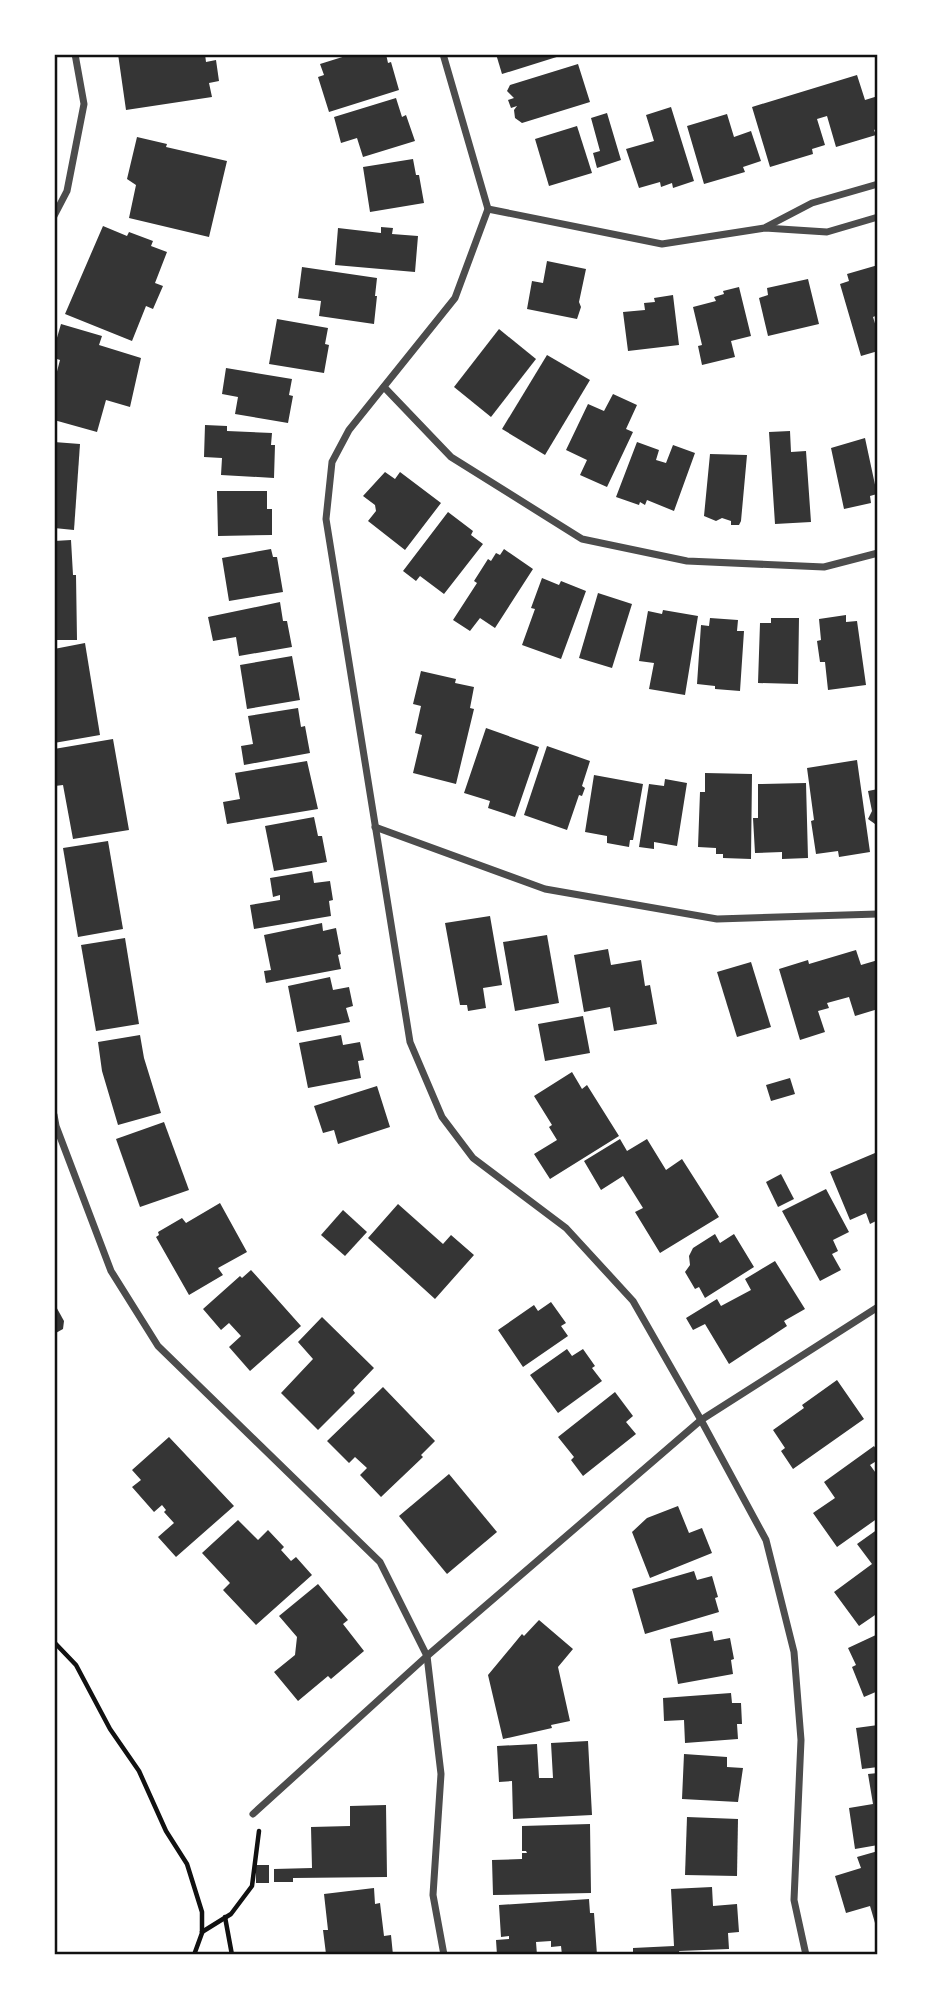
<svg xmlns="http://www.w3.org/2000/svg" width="932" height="2009" viewBox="0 0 932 2009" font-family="Karla,sans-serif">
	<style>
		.building { fill: #353535 }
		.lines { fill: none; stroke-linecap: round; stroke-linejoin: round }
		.path { stroke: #111; stroke-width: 4.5 }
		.minor { stroke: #4c4c4c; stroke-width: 7 }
		.neatline { fill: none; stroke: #111; stroke-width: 2.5 }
	</style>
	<rect width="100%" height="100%" fill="#fff"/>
	<g class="building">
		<polygon points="118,54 205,54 206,62 216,60 219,81 209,83 212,97 126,110"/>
		<polygon points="352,54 386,54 388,63 391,62 399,90 329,112 318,77 324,75 320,64"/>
		<polygon points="496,54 563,54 563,55 502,74"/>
		<polygon points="578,64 590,102 522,123 515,118 514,110 517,106 511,108 508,100 514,98 507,91 510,85"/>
		<polygon points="857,75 865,100 878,96 878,128 874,130 876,135 836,147 827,116 817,119 825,145 812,149 813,154 770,167 752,107"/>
		<polygon points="396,98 402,117 406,115 415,141 363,157 357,138 341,143 334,117"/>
		<polygon points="671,107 694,181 673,188 672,183 661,187 660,182 639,188 626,149 654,141 646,115"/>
		<polygon points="607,113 621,160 597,168 593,153 600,151 591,118"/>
		<polygon points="727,114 734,137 751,131 761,161 743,167 745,172 704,184 687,126"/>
		<polygon points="577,126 592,173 549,186 535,139"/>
		<polygon points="137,137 167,144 166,147 227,161 209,237 129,218 136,185 127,179"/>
		<polygon points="413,159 416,175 419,175 424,203 370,212 363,167"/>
		<polygon points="103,226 127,236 129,232 153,241 151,246 167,252 155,283 163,286 153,309 146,306 132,341 65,314"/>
		<polygon points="381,227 393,228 392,234 418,236 415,272 335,265 338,228 381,233"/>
		<polygon points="547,261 586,269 579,302 581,307 577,319 527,309 532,281 543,283"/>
		<polygon points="878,265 878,315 873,317 878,333 878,351 861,356 840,284 849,281 847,274"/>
		<polygon points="302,267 377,278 375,296 377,296 374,324 319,316 321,301 298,298"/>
		<polygon points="808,279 819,324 768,336 759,298 768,295 767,288"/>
		<polygon points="739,287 751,336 731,341 735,357 702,365 698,346 702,345 693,307 716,301 714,297 724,294 723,291"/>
		<polygon points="673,295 679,345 628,351 623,312 645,310 644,303 655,302 654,298"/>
		<polygon points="277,319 328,328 325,344 329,345 324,373 269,364"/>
		<polygon points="61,324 102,336 99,345 141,358 130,407 106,400 97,432 54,420 54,383 60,360 54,358 54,348"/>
		<polygon points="499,329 536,359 491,417 454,387"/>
		<polygon points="547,355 590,380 545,455 502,429"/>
		<polygon points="226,368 292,379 289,395 293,396 288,423 235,414 238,397 222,394"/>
		<polygon points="613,394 637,405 626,429 633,432 607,487 580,475 587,460 566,450 588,404 604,411"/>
		<polygon points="205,425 227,426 227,431 272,433 271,445 275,445 274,478 221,475 222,458 204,457"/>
		<polygon points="790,431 791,452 806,451 811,522 775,524 769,432"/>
		<polygon points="865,438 877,494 870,496 871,503 844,509 831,448"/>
		<polygon points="54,442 80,444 74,530 54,528"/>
		<polygon points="637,442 659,450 656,460 666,463 673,445 695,453 674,511 647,500 645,505 640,502 639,505 616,497"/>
		<polygon points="710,454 747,455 741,521 739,525 731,525 731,521 722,518 716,521 704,516"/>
		<polygon points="385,472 395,479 400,472 441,503 405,550 368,521 376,511 375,505 363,496"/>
		<polygon points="217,491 267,491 267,509 272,509 272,535 218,536"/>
		<polygon points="448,512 473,531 471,535 483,544 444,594 420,576 416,581 403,571"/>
		<polygon points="71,540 73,575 76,575 77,640 54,640 54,541"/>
		<polygon points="271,549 273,557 277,557 283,592 229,601 222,558"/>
		<polygon points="504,549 533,569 495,628 480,618 470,631 453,620 477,583 474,581 488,559 491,561 496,553 500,555"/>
		<polygon points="542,578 559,585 561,581 586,591 561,659 522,645 535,609 531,608"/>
		<polygon points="598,593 632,604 612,668 579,658"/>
		<polygon points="280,602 283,621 287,621 292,647 239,656 236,637 213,641 208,617"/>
		<polygon points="663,610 698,616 685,695 649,689 654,663 639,661 648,611 662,614"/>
		<polygon points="846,615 846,622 857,621 866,685 828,690 825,662 820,662 817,641 821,640 819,619"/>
		<polygon points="710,618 738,620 737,631 744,631 740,691 715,689 715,686 697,684 701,625 709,626"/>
		<polygon points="771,618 799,618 798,684 758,683 760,623 771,623"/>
		<polygon points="85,643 100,735 54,743 54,649"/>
		<polygon points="292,656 300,700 247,709 240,665"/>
		<polygon points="421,671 456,679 455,683 474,687 470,708 474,709 456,784 413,773 422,735 415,733 421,706 413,704"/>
		<polygon points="298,708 301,727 305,726 310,753 244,765 241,746 253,744 248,716"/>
		<polygon points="486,728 539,747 515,817 488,808 490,801 464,793"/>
		<polygon points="113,739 129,830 73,839 63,785 55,786 54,749"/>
		<polygon points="547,746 590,761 582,786 585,788 582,796 579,795 567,830 524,815"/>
		<polygon points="857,760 870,852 839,857 838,851 816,854 811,821 814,820 807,768"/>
		<polygon points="307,761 318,809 227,824 223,802 240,799 235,773"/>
		<polygon points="705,773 752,774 751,859 723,858 723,854 716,854 716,848 698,847 700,792 705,792"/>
		<polygon points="594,775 643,784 633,840 630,840 629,847 607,843 607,836 585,832"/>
		<polygon points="665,779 687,783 677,846 654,842 654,849 639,847 649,784 664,786"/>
		<polygon points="806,783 808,858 782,859 782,852 755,853 753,818 758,818 758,784"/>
		<polygon points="878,789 878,833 877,833 875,824 868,819 872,811 868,791"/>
		<polygon points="314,817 318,836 322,836 327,862 274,871 265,826"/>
		<polygon points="108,841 123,929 78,937 63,848"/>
		<polygon points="312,871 314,883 330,881 333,900 329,901 331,916 254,929 250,905 280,900 280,895 273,897 270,878"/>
		<polygon points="490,916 502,985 483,988 486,1008 468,1011 467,1005 460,1005 445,923"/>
		<polygon points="322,923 323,931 336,928 341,954 338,955 341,969 266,983 264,971 271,970 264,935"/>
		<polygon points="547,935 559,1003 515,1011 503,942"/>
		<polygon points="125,938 139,1024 96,1031 81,945"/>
		<polygon points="608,949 611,965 641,960 645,986 650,985 657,1024 614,1031 610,1007 584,1012 574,955"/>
		<polygon points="856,950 861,965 878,960 878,1009 855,1016 849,997 827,1003 829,1008 818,1011 825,1032 800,1040 779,969 808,960 809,964"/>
		<polygon points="751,962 771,1027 737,1037 717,972"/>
		<polygon points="330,977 333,990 349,987 353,1006 346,1008 350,1022 297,1032 288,986"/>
		<polygon points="583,1016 590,1053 545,1061 538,1024"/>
		<polygon points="140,1035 144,1058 161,1113 118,1125 102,1071 98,1042"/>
		<polygon points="341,1035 343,1045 360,1042 364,1060 358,1061 361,1078 308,1088 299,1043"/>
		<polygon points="572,1072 582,1089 587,1085 619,1136 550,1179 534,1154 557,1140 549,1127 552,1125 534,1096"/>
		<polygon points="790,1078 795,1094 771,1101 766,1085"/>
		<polygon points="377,1086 390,1127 338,1144 334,1130 323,1133 314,1106"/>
		<polygon points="164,1122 189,1190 140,1207 116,1139"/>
		<polygon points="620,1139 627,1151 647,1139 666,1170 682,1159 719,1217 660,1253 635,1212 643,1208 623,1176 601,1190 584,1161"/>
		<polygon points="875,1153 878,1158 878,1220 870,1224 866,1213 850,1220 830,1172"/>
		<polygon points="781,1174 794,1199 778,1207 766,1182"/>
		<polygon points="826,1189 849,1232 833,1240 838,1251 832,1254 841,1270 820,1281 782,1211"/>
		<polygon points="220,1203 247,1252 218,1268 223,1275 189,1295 156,1237 159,1235 158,1232 182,1218 186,1223"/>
		<polygon points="398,1204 443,1244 451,1235 474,1255 435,1299 368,1238"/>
		<polygon points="343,1210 367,1232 345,1256 321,1235"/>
		<polygon points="715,1234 720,1243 734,1234 754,1267 705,1298 699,1287 695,1289 685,1272 690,1265 689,1256 693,1248"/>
		<polygon points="775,1261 805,1309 784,1321 787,1326 729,1364 705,1324 693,1330 686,1318 717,1299 721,1306 751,1290 745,1279"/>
		<polygon points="251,1270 301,1326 250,1371 229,1347 241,1336 229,1323 221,1330 203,1309 240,1276 242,1278"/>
		<polygon points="551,1302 566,1323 561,1326 568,1336 523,1367 498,1330 534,1305 538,1311"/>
		<polygon points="54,1303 64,1321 63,1329 54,1334"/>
		<polygon points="322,1317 374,1368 353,1390 355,1393 318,1430 281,1393 313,1359 298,1342"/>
		<polygon points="567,1349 572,1356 583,1349 595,1366 592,1368 602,1381 558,1413 530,1375"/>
		<polygon points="837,1380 864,1419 793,1469 781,1451 785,1448 773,1430 804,1408 802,1405"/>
		<polygon points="383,1387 435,1441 421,1455 423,1457 381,1497 360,1475 367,1468 355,1457 349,1463 327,1441"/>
		<polygon points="615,1392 633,1416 626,1422 636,1434 583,1476 571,1460 574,1457 558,1437"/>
		<polygon points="169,1437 234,1506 176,1557 158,1537 174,1523 164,1512 166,1510 162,1505 154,1512 132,1487 141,1480 132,1470"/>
		<polygon points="874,1446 878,1452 878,1460 870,1465 878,1476 878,1518 837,1547 813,1513 835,1498 824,1482"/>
		<polygon points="449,1474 497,1532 447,1574 399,1516"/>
		<polygon points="678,1506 689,1533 702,1528 712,1553 650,1578 632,1532 647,1518"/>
		<polygon points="238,1520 258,1540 268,1530 284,1547 281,1550 291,1561 296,1557 312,1575 256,1625 223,1590 230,1583 202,1553"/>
		<polygon points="878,1529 878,1613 859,1626 834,1592 872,1564 857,1544"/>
		<polygon points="694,1571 697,1580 712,1576 718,1597 715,1598 719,1612 645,1634 632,1589"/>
		<polygon points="318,1584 348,1620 343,1624 364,1651 331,1679 328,1676 298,1701 274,1672 295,1655 297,1637 279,1616"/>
		<polygon points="539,1620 573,1649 558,1667 570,1721 551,1725 552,1728 503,1739 488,1675 522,1634 524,1636"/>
		<polygon points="712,1631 714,1641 730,1638 734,1659 731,1660 733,1674 678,1684 670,1639"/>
		<polygon points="878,1634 878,1691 864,1697 852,1667 856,1665 848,1648"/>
		<polygon points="731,1693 732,1703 741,1703 742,1724 737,1724 738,1739 685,1743 684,1720 664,1721 663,1698"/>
		<polygon points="878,1725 878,1767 862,1769 856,1728"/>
		<polygon points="588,1741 592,1815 513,1819 512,1781 499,1782 497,1746 537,1744 539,1778 553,1778 551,1743"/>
		<polygon points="684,1754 727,1757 727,1767 743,1768 738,1802 682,1799"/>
		<polygon points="878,1773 878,1845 855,1849 849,1808 873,1804 868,1774"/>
		<polygon points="386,1805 387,1877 293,1878 293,1882 274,1882 274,1869 312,1868 311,1827 350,1826 350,1806"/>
		<polygon points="687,1817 738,1819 737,1876 685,1875"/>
		<polygon points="590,1824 591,1893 493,1895 492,1860 522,1859 522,1853 527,1853 526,1851 522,1851 522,1826"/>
		<polygon points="878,1851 878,1922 875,1923 870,1906 846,1913 835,1876 861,1868 857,1857"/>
		<rect x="256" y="1865" width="13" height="18"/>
		<polygon points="712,1887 713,1906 737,1904 739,1932 728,1933 729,1949 679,1951 680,1955 633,1955 633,1948 674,1946 671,1889"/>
		<polygon points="374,1888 375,1904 380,1903 384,1936 391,1935 393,1955 326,1954 323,1930 328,1930 324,1894"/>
		<polygon points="589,1899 590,1913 594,1913 597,1955 562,1955 561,1946 551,1947 551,1941 536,1942 537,1955 497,1955 496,1940 509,1939 509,1936 501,1937 499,1905"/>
	</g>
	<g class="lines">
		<g class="path">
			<polyline points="54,1642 76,1665 110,1729 139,1771 166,1831 187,1864 202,1912 202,1933 194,1955"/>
			<polyline points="225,1917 232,1955"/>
			<polyline points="202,1932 231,1914 252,1886 259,1831"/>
		</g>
		<g class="minor">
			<polyline points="443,54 488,209 455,298 349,430 332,462 326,519 410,1042 442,1117 473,1158 566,1228 633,1301 701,1420 766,1540 794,1652 801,1740 794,1900 806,1955"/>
			<polyline points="488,209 662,244 765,228 827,232 878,217"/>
			<polyline points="54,216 67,191 84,104 75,54"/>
			<polyline points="766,227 812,203 878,184"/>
			<polyline points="384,387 451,457 582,539 687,561 824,567 878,553"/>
			<polyline points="375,827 545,889 717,919 878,914"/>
			<polyline points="54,1115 56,1126 111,1271 158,1346 380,1562 427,1656 441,1774 433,1895 444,1955"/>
			<polyline points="253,1814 427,1656 701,1420 878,1307"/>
		</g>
	</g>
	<rect width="932" height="2009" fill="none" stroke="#ffffff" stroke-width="112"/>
	<rect x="56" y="56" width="820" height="1897" class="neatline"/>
</svg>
